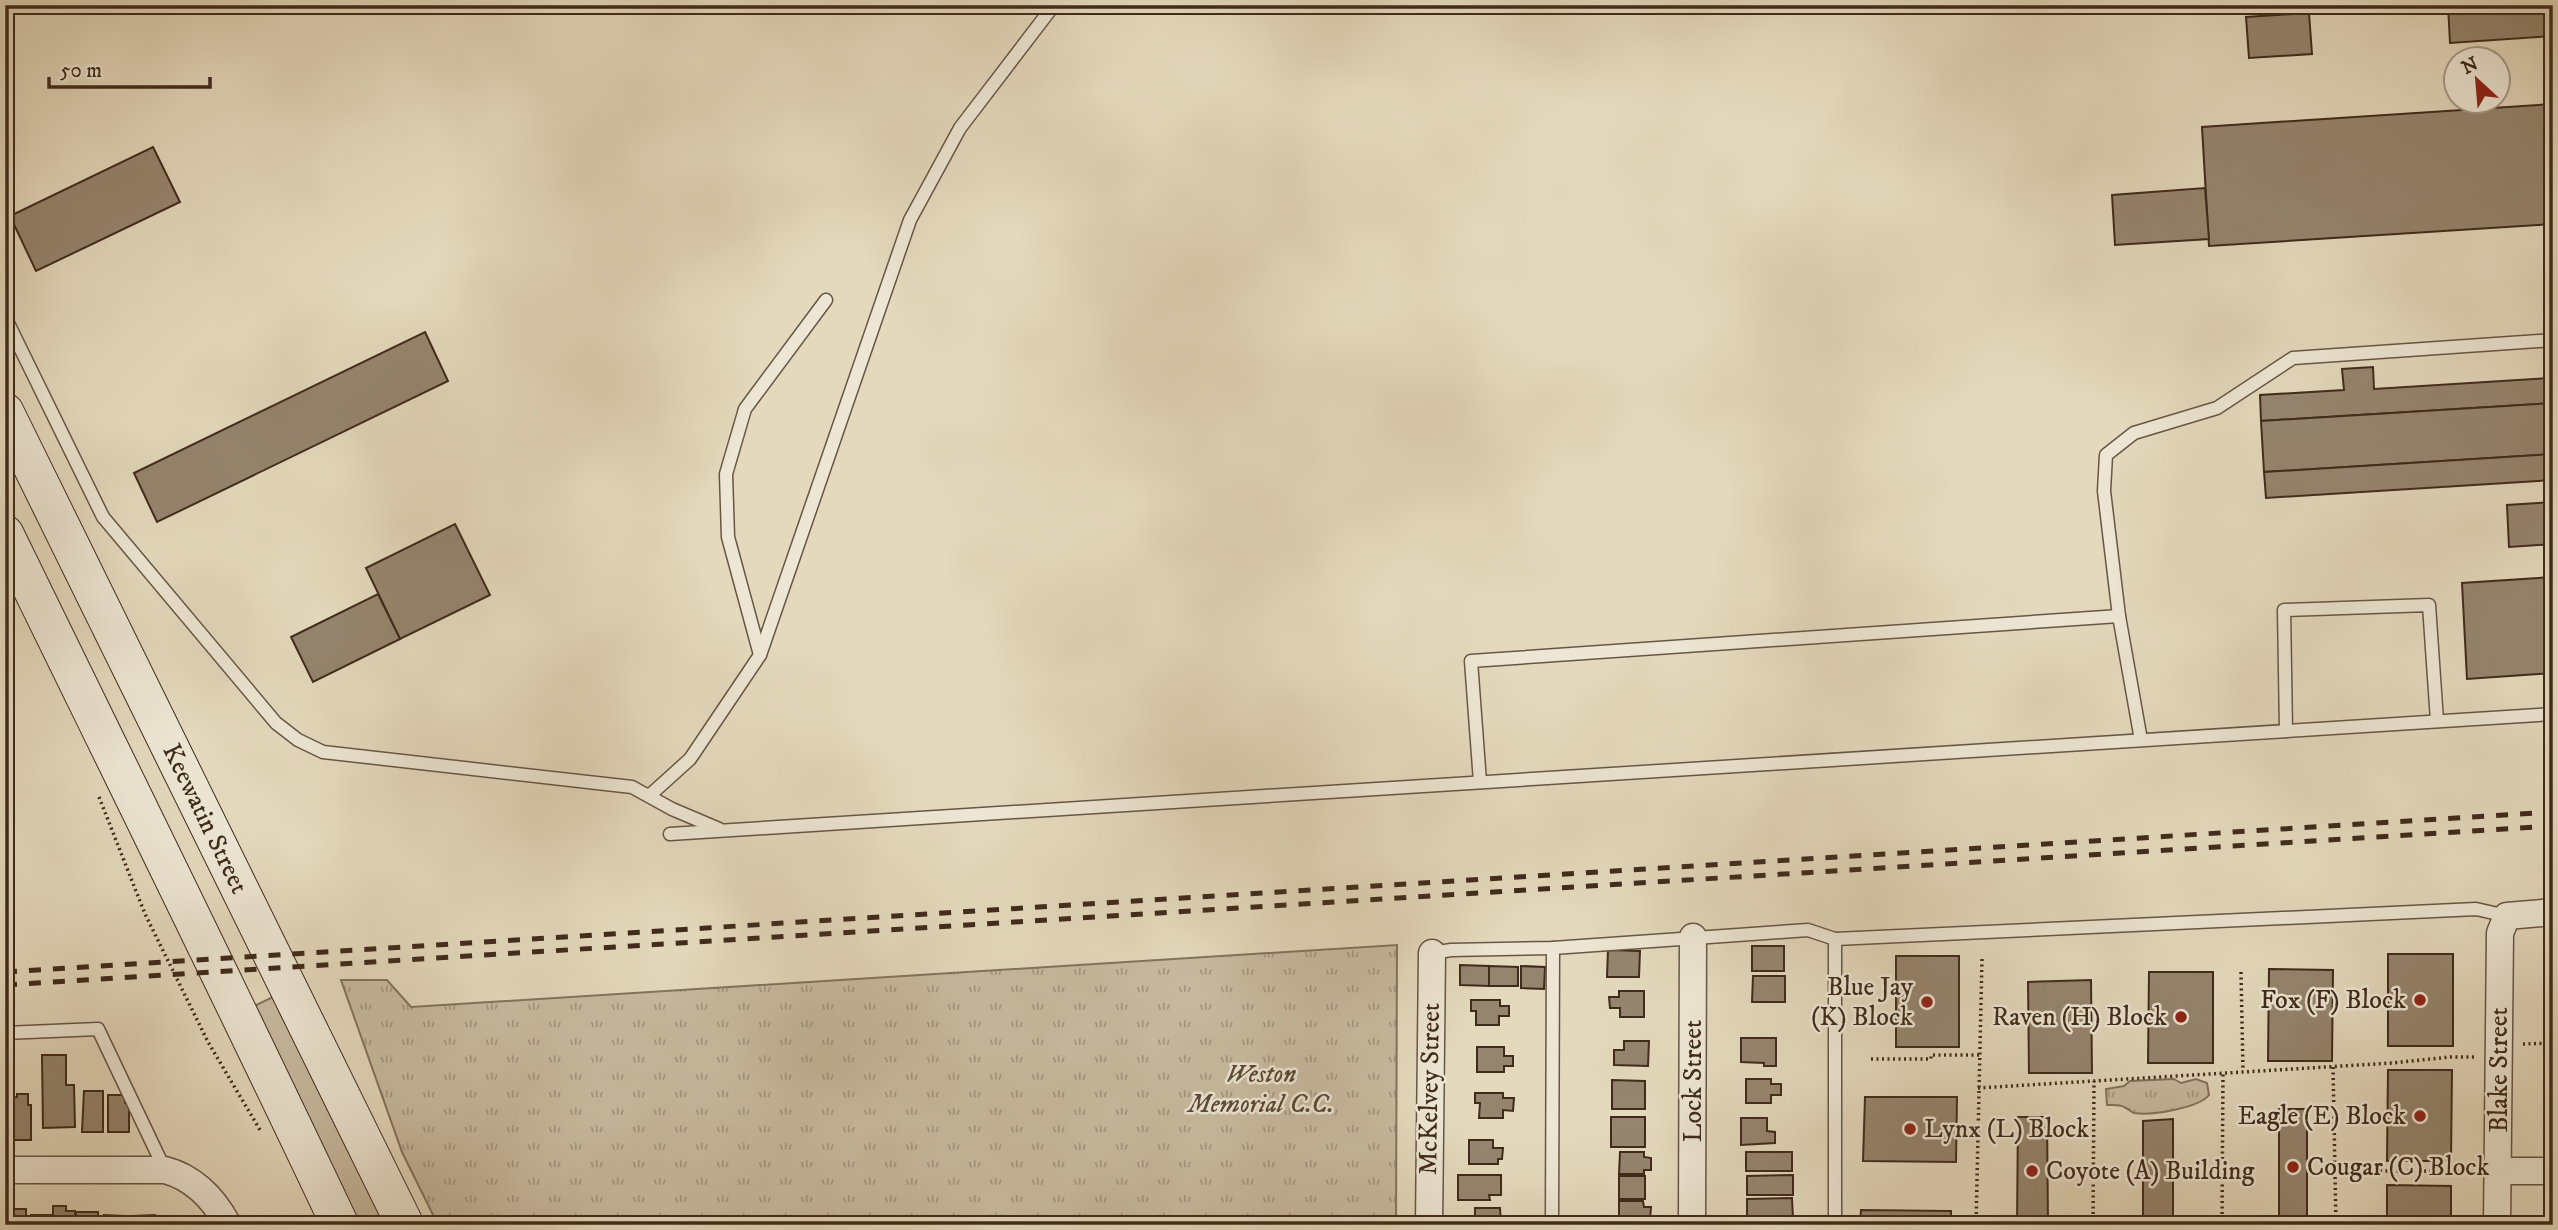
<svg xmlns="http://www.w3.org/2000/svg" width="2558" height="1230" viewBox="0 0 2558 1230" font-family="'IM FELL DW Pica',serif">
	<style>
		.grass { fill: #c8bba1; stroke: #84735e; stroke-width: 2 }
		.park { fill: url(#park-tufts); stroke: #84735e; stroke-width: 2 }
		.building { fill: #95856f; stroke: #3f2b1b; stroke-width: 2 }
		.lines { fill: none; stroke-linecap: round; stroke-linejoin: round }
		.service-casing { stroke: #685644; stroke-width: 15 }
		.minor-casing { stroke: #685644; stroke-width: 29 }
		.secondary-casing { stroke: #3f2b1b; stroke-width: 39 }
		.path { stroke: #3f2b1b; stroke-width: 3.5; stroke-dasharray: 2 3.5; stroke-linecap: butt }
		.service { stroke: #ede6d4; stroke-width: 12 }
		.minor { stroke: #ede6d4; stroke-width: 26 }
		.secondary { stroke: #ede6d4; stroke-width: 37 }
		.rail { stroke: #3f2b1b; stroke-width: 5; stroke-dasharray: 12 12; stroke-linecap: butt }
		.poi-dot { fill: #8f2418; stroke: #ede6d4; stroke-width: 2.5 }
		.labels { text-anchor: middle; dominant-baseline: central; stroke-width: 5; stroke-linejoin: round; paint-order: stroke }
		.street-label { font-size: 26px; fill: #3f2b1b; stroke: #ede6d4 }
		.poi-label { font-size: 26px; fill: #3f2b1b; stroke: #ede6d4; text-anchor: end }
		.park-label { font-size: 26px; font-style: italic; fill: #5a4836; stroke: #ede6d4 }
	</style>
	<defs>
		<pattern id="park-tufts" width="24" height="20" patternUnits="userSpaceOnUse" patternTransform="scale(1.75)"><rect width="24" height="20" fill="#c8bba1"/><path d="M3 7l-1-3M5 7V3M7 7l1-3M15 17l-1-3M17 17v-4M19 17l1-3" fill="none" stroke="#a49882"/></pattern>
	</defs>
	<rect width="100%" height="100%" fill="#e4d9bd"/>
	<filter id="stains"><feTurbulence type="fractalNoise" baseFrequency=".00286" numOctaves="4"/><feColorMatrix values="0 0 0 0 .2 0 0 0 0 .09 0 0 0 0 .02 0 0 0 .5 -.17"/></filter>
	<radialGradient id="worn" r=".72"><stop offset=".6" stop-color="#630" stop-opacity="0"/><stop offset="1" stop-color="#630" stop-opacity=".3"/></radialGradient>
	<polygon class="grass" points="279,994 392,1225 356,1225 252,1007"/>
	<g class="park">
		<polygon points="1397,945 1396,1225 438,1225 402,1152 341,980 387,980 411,1007"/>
		<path d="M2174 1079 2181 1083 2196 1079 2207 1083 2209 1095C2199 1108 2150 1116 2134 1113 2129 1111 2129 1109 2124 1107 2119 1104 2113 1105 2107 1105L2106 1089 2124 1086 2130 1081Z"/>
	</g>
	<g class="building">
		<polygon points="2448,5 2550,5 2552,36 2450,43"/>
		<polygon points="2309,13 2312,54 2249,58 2246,17"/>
		<polygon points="2553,104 2553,224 2209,246 2202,127"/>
		<polygon points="153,147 180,202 36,271 10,216"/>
		<polygon points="2205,188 2209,239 2115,245 2112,195"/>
		<polygon points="425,332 448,381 157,522 134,473"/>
		<polygon points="2548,355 2553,355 2553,403 2261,421 2260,395 2344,390 2342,369 2373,367 2374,389 2549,378"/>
		<polygon points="2553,403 2553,454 2264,472 2261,421"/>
		<polygon points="2553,454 2553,480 2266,498 2264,472"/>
		<polygon points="2553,502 2553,544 2509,547 2507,505"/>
		<polygon points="455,524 490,595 400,639 366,568"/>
		<polygon points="2553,577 2553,673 2467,679 2462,583"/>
		<polygon points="378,594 400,639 313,682 291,637"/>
		<rect x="1752" y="946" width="32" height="25"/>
		<polygon points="1608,950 1640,951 1639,977 1607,977"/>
		<rect x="2388" y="954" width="65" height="92"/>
		<rect x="1896" y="956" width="63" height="91"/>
		<polygon points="1460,965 1489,966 1489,986 1460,985"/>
		<polygon points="1489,966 1518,967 1518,986 1489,986"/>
		<polygon points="1521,966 1545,967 1544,989 1521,988"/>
		<polygon points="2269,969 2333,970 2332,1061 2268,1061"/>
		<polygon points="2149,972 2213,972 2213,1063 2148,1063"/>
		<polygon points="1753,976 1785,976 1785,1002 1752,1002"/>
		<polygon points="2091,980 2092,1073 2029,1073 2028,982"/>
		<polygon points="1619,991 1644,991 1644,1017 1620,1017 1620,1008 1610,1008 1609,997 1619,997"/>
		<polygon points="1471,1000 1500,1000 1500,1006 1509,1006 1509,1016 1499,1016 1499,1025 1476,1025 1476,1011 1471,1011"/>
		<polygon points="1741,1038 1776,1038 1776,1066 1764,1066 1764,1063 1741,1062"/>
		<polygon points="1624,1041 1649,1041 1648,1066 1614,1065 1614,1050 1624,1050"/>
		<polygon points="1477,1047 1504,1047 1504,1056 1513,1056 1513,1066 1504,1066 1504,1072 1477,1072"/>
		<polygon points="42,1055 66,1055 66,1085 74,1085 75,1127 43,1128"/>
		<polygon points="2388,1070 2452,1070 2451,1161 2387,1161"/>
		<polygon points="1746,1079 1771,1079 1771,1084 1781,1084 1781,1095 1771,1095 1771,1103 1746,1103"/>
		<polygon points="1612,1080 1645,1081 1645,1109 1612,1109"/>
		<polygon points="84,1091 103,1091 103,1132 82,1132"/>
		<polygon points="1475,1093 1503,1093 1503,1098 1514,1098 1513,1111 1503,1110 1503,1118 1479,1118 1480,1103 1475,1103"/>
		<polygon points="17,1094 28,1094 28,1105 31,1105 31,1140 9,1140 9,1098 17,1097"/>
		<polygon points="108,1095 125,1095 125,1103 129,1104 129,1132 108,1132"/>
		<polygon points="1865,1097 1957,1097 1956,1162 1863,1161"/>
		<rect x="2279" y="1109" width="28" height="116"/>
		<rect x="1611" y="1117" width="34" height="30"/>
		<polygon points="2018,1117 2047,1117 2048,1225 2017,1225"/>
		<polygon points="1741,1118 1767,1118 1767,1131 1775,1132 1775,1143 1741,1145"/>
		<polygon points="2173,1119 2173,1225 2143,1225 2143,1121"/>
		<polygon points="1469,1140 1493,1140 1493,1148 1503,1148 1502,1159 1498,1159 1498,1164 1469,1164"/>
		<polygon points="1620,1152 1644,1152 1644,1157 1651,1158 1651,1170 1644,1170 1644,1174 1619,1174"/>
		<rect x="1746" y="1152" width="46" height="19"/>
		<polygon points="1458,1175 1501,1175 1501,1195 1489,1195 1490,1200 1458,1200"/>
		<polygon points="1793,1175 1793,1195 1747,1195 1747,1176"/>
		<rect x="1619" y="1176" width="26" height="23"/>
		<polygon points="2387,1185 2451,1186 2451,1225 2387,1225"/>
		<polygon points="1792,1198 1793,1218 1747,1218 1747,1199"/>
		<polygon points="1619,1201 1643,1201 1644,1207 1651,1207 1650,1219 1643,1219 1643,1223 1619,1223"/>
		<polygon points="53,1206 66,1206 66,1211 75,1211 75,1225 53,1225"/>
		<polygon points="1475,1208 1500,1208 1501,1225 1475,1225"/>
		<polygon points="11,1209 26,1209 26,1225 5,1225 5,1212 11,1212"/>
		<polygon points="1861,1210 1951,1211 1951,1225 1860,1225"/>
		<rect x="76" y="1212" width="22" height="13"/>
		<rect x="31" y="1215" width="20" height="10"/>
		<polygon points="104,1215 124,1216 124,1225 103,1225"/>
		<polygon points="155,1215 155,1225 133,1225 133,1216"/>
		<polygon points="159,1217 183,1218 183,1225 159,1225"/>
		<rect x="2522" y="1219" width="21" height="6"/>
		<rect x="1748" y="1223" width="46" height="2"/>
	</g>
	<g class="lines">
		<defs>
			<g id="service">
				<polyline points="5,317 103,517 276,723 298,740 323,752 632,787 672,809 719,829"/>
				<polyline points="2119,616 2104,491 2106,455 2134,433 2217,408 2293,358 2553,340"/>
				<polyline points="760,655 910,220 960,128 1054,5"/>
				<polyline points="2286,731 2284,610 2429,605 2437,721"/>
				<polyline points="1480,782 1471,661 2119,616 2141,740"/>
				<polyline points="649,796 690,759 760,655 728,537 726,474 745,409 826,300"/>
				<polyline points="670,834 2553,714"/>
				<polyline points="1432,953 1451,950 1553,948 1808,930 1835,939 2476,909 2507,916"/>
				<polyline points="5,1033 98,1029 165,1170"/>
				<polyline points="1552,1225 1553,948"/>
				<polyline points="1835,1225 1835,939"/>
			</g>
			<g id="minor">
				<path d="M5 1170H165C195 1178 214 1199 228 1225"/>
				<polyline points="2499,1171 2553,1171"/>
				<polyline points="1429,1225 1432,953"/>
				<polyline points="1692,1225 1693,937"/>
				<polyline points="2497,1225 2500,933 2507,916 2553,912"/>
			</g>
			<g id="secondary">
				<polyline points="5,412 405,1225"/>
				<path d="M5 534C117 764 231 994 340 1225"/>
			</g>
		</defs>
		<use href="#service" class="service-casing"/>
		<use href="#minor" class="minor-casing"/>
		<use href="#secondary" class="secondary-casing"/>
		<g class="path">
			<polyline points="99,797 145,914 208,1042 260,1130"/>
			<polyline points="2241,972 2243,1071"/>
			<polyline points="2523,1044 2553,1043"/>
			<polyline points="1871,1059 1931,1059 1931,1055 1979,1055"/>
			<polyline points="2333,1067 2336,1225"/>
			<polyline points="1978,1088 2392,1063 2450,1057 2476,1057"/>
			<polyline points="2336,1171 2474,1171"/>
			<polyline points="1976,1225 1982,959"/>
			<polyline points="2093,1225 2094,1081"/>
			<polyline points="2222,1225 2223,1073"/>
		</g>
		<use href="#service" class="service"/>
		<use href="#minor" class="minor"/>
		<use href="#secondary" class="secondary"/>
		<g class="rail">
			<polyline points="5,972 2553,812"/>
			<polyline points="5,985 2553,826"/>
		</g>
	</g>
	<g class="poi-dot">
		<circle cx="2420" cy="1000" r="7"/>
		<circle cx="1927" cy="1002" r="7"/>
		<circle cx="2181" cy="1017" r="7"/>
		<circle cx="2420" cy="1116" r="7"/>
		<circle cx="1910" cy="1129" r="7"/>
		<circle cx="2293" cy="1167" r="7"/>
		<circle cx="2032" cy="1171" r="7"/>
	</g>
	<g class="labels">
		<g class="street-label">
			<text transform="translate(205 819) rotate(64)">Keewatin Street</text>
			<text transform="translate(2499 1070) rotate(-90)">Blake Street</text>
			<text transform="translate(1693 1081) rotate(-90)">Lock Street</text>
			<text transform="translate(1430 1089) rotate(-89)">McKelvey Street</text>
		</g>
		<g class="poi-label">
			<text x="1913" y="987">Blue Jay<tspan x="1913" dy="30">(K) Block</tspan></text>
			<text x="2406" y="1000">Fox (F) Block</text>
			<text x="2167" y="1017">Raven (H) Block</text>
			<text x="2406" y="1116">Eagle (E) Block</text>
			<text x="1924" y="1129" text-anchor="start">Lynx (L) Block</text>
			<text x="2307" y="1167" text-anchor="start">Cougar (C) Block</text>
			<text x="2046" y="1171" text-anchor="start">Coyote (A) Building</text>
		</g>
		<g class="park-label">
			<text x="1261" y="1074">Weston<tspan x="1261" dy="30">Memorial C.C.</tspan></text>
		</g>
	</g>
	<rect width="2558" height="1230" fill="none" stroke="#e4d9bd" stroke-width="28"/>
	<rect x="7" y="7" width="2544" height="1216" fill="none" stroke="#3f2b1b" stroke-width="3.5"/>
	<rect x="14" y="14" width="2530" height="1202" fill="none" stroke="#3f2b1b" stroke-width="2"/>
	<g transform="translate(2477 80) rotate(334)"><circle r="33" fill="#ede6d4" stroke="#a79b8a" stroke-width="2"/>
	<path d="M0-5L12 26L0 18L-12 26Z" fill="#8f2418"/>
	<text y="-10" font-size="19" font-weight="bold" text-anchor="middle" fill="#3f2b1b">N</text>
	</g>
	<path d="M49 77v10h161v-10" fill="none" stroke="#3f2b1b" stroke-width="3.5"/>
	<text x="60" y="77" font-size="21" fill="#3f2b1b" stroke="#ede6d4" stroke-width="5" paint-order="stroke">50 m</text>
	<rect width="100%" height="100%" filter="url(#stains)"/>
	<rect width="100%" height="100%" fill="url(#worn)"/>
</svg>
